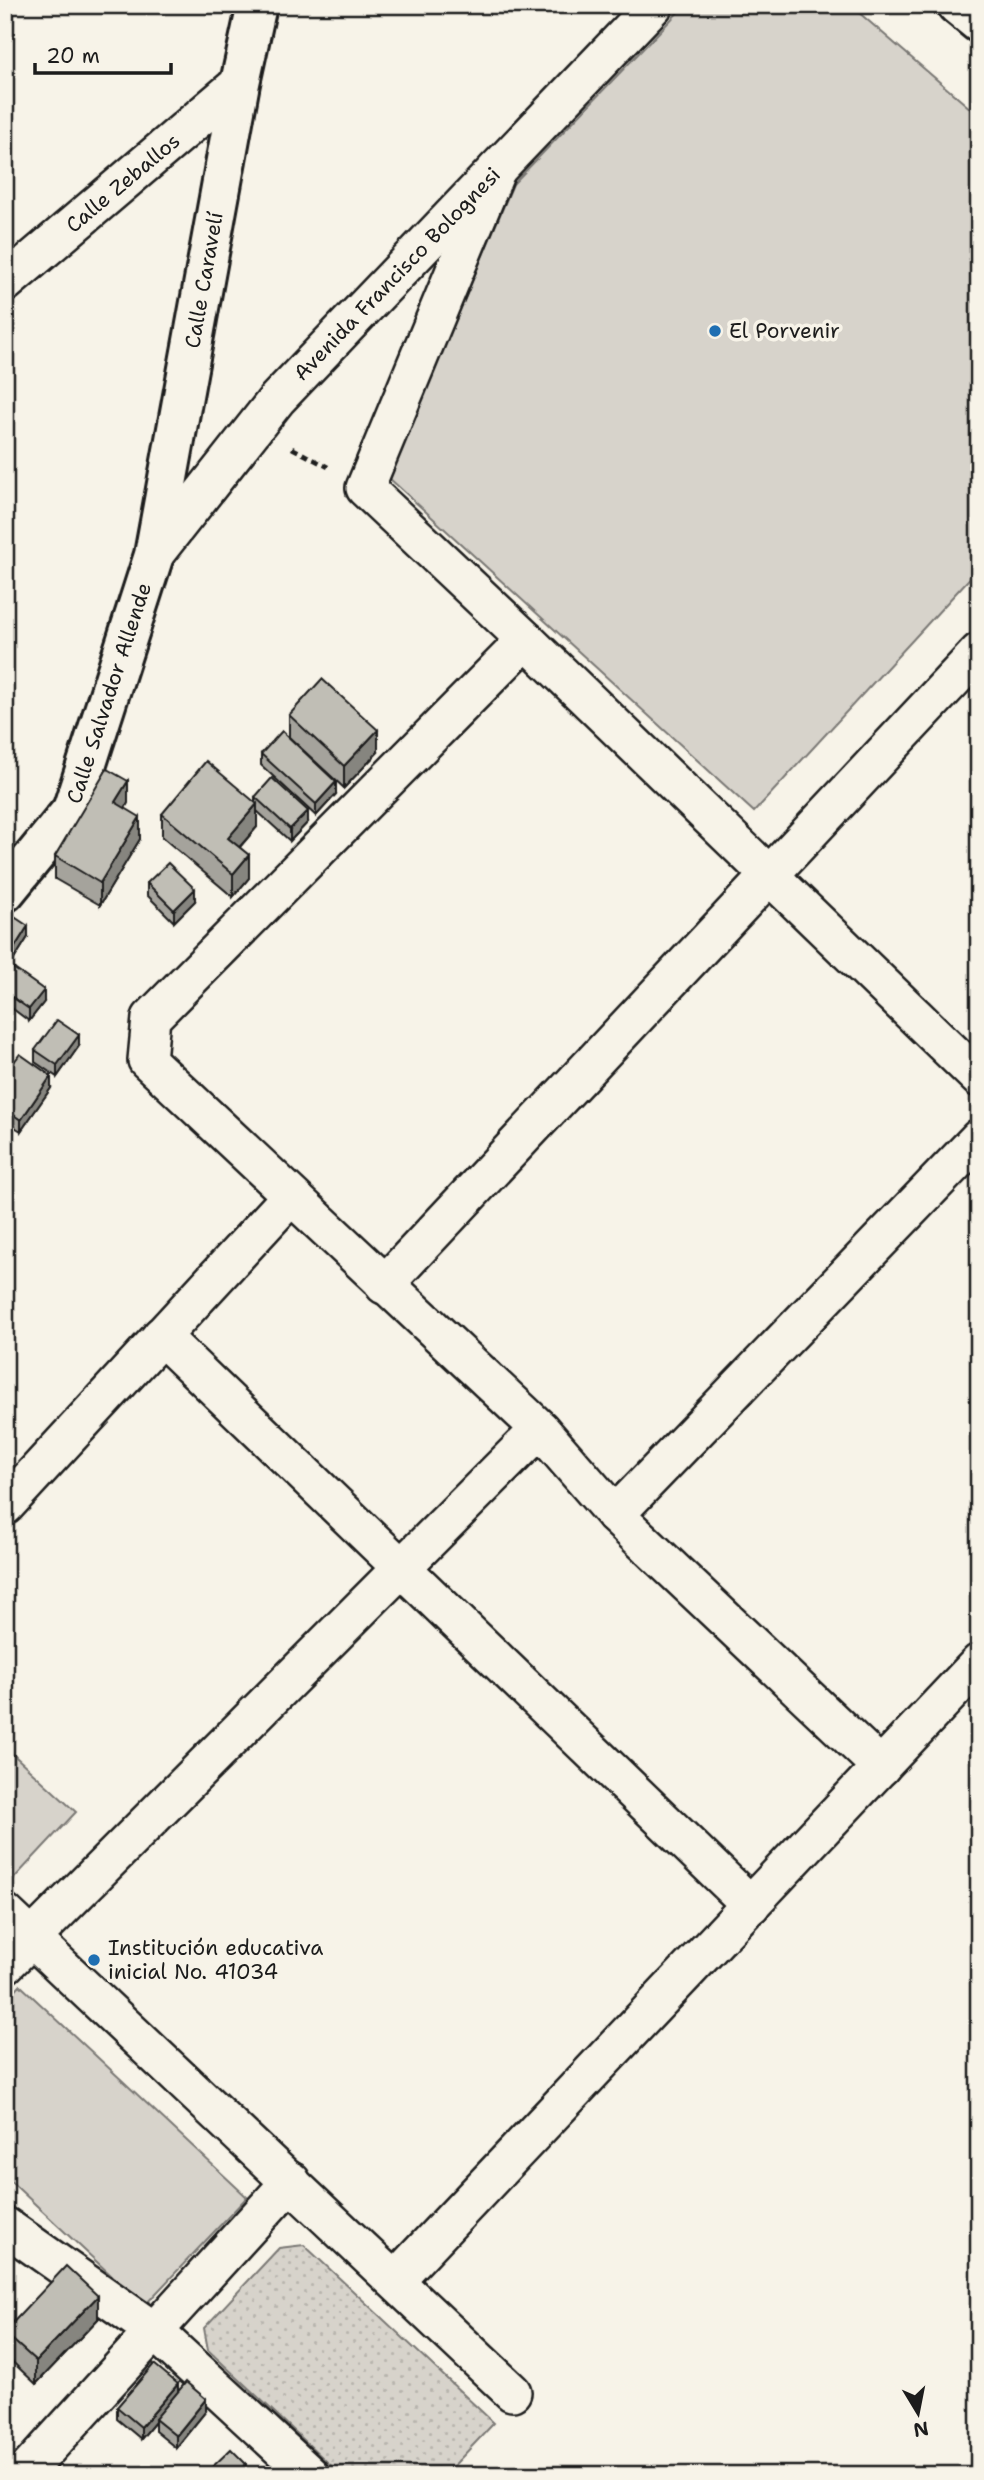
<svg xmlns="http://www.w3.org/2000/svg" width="984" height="2480" viewBox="0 0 984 2480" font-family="'Shantell Sans',sans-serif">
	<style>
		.park { fill: url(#park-dots); stroke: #7a7874; stroke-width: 2 }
		.pitch { fill: #d7d3cb; stroke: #7a7874; stroke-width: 2 }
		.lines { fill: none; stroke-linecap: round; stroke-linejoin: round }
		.street-casing { stroke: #1c1c1c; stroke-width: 42 }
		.secondary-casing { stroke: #1c1c1c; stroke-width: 44 }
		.path { stroke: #1c1c1c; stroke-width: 4.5; stroke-dasharray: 7 5; stroke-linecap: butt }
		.street { stroke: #f7f3e8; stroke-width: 37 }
		.secondary { stroke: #f7f3e8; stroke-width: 38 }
		.wall { fill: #a5a39c; stroke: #1c1c1c; stroke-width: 2 }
		.shaded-wall { fill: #86857f; stroke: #1c1c1c; stroke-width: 2 }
		.building { fill: #c0beb5; stroke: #1c1c1c; stroke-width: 2 }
		.poi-dot { fill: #1f6fb2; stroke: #f7f3e8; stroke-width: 2.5 }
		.labels { text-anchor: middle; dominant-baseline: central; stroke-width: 7; stroke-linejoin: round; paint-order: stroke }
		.street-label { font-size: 21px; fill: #1c1c1c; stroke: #f7f3e8 }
		.poi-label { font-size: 21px; fill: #1c1c1c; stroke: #f7f3e8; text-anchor: start }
	</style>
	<defs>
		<pattern id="park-dots" width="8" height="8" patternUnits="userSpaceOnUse" patternTransform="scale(1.75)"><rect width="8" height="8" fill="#d7d3cb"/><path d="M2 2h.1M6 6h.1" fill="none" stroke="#b8b5ae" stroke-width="1.8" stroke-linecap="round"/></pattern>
	</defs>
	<rect width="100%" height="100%" fill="#f7f3e8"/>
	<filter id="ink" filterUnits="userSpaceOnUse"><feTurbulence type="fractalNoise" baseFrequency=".0143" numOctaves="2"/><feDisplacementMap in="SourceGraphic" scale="14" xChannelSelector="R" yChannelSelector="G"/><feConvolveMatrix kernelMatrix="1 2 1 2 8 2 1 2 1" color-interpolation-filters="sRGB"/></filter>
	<g filter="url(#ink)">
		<polygon class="park" points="304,2245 494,2423 445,2475 341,2475 208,2350 204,2328 279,2248"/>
		<g class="pitch">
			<polygon points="685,5 850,5 979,116 979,568 754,812 389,478 513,184"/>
			<polygon points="5,1747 76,1812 5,1888"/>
			<polygon points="20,1985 247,2197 144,2306 5,2176 5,2001"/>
		</g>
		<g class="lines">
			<defs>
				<g id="street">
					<polyline points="497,169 365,488 526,640 979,1078"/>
					<polyline points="5,283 240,83"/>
					<polyline points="154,555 277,399 654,5"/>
					<polyline points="526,640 151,1018 147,1060 540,1429 615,1515 881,1767"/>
					<polyline points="384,1285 979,652"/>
					<polyline points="161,1336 751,1905"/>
					<polyline points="5,1506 290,1197"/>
					<polyline points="615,1515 979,1138"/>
					<polyline points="5,1913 512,2392"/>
					<polyline points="5,1965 540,1429"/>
					<polyline points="5,2226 154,2331 310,2475"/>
					<polyline points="395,2280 979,1663"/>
					<polyline points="23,2475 291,2181"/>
				</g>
				<g id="secondary">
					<polyline points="957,5 979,23"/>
					<polyline points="5,892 72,810 154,555 240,83 257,5"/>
				</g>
			</defs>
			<use href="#street" class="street-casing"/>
			<use href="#secondary" class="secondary-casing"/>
			<polyline class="path" points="292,448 328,467"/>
			<use href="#street" class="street"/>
			<use href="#secondary" class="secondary"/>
		</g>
		<g class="wall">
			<polygon points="969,5 979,5 979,13"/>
			<polygon points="289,715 378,752 344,788 289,737"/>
			<polygon points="261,754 336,794 316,816 261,765"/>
			<polygon points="255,797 308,822 290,841 257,811 257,827 240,847 249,878 233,897 162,837 162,814 255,802"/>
			<polygon points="128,803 125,808 140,839 100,905 55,879 55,856"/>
			<polygon points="147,883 195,901 174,922 147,895"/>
			<polygon points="5,915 28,937 8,969 5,968"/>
			<polygon points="5,979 44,1002 29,1021 5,1003"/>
			<polygon points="79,1046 57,1077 35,1062 35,1050"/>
			<polygon points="5,1074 51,1088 21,1131 5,1121"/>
			<polygon points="98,2319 36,2384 5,2355 5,2331"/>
			<polygon points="178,2393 206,2411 176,2448 155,2431 155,2422 141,2439 117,2419 117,2407"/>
		</g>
		<g class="shaded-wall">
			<polygon points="378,730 378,752 344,788 344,766"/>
			<polygon points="128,781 128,803 115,825 115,802"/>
			<polygon points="336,782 336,794 316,816 316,804"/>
			<polygon points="257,804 257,827 228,860 228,838"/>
			<polygon points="308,811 308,822 290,841 290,829"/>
			<polygon points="140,817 140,839 100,905 100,883"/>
			<polygon points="249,855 249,878 233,897 233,874"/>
			<polygon points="195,889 195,901 174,922 174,910"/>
			<polygon points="28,926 28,937 8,969 8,958"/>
			<polygon points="44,990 44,1002 29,1021 29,1009"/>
			<polygon points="79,1035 79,1046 57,1077 57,1065"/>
			<polygon points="51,1076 51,1088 21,1131 21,1120"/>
			<polygon points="98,2296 98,2319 36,2384 36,2361"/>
			<polygon points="178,2384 178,2396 155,2419 155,2422 141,2439 141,2427"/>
			<polygon points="206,2399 206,2411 176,2448 176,2436"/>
			<polygon points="246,2464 246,2475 235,2475"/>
		</g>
		<g class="building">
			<polygon points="322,679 378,730 344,766 289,715"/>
			<polygon points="282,731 336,782 316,804 261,754"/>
			<polygon points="206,761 257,804 228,838 249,855 233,874 162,814"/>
			<polygon points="107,769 128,781 115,802 140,817 100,883 55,856"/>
			<polygon points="272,778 308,811 290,829 255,797"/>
			<polygon points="168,863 195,889 174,910 147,883"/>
			<polygon points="7,912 28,926 8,958 5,956 5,915"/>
			<polygon points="13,968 44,990 29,1009 5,992 5,979"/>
			<polygon points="57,1020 79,1035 57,1065 35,1050"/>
			<polygon points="20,1054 51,1076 21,1120 5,1109 5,1074"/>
			<polygon points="66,2266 98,2296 36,2361 5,2333 5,2331"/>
			<polygon points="154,2364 178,2384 141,2427 117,2407"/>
			<polygon points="186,2382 206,2399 176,2436 155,2419"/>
			<polygon points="231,2449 246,2464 235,2475 208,2475 206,2473"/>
		</g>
	</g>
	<g class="poi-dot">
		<circle cx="715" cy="331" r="7"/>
		<circle cx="94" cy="1960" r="7"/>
	</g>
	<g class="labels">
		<g class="street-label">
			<text transform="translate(123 183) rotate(-40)">Calle Zeballos</text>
			<text transform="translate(397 274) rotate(-46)">Avenida Francisco Bolognesi</text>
			<text transform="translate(204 280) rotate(-80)">Calle Caravelí</text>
			<text transform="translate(109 693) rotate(-72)">Calle Salvador Allende</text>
		</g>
		<g class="poi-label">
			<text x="729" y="331">El Porvenir</text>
			<text x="108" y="1948">Institución educativa<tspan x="108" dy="24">inicial No. 41034</tspan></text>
		</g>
	</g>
	<rect width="984" height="2480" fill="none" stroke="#f7f3e8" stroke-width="28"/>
	<rect x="14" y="14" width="956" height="2452" fill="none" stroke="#1c1c1c" stroke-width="2.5" filter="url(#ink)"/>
	<g transform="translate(918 2413) rotate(170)" stroke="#f7f3e8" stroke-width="5" paint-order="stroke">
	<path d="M0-5L12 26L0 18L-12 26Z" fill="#1c1c1c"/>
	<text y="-10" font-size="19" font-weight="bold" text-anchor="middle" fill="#1c1c1c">N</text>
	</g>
	<path d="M35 63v10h136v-10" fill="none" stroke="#1c1c1c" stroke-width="3.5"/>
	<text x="46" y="63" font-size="21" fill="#1c1c1c" stroke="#f7f3e8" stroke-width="5" paint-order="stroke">20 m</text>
</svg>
